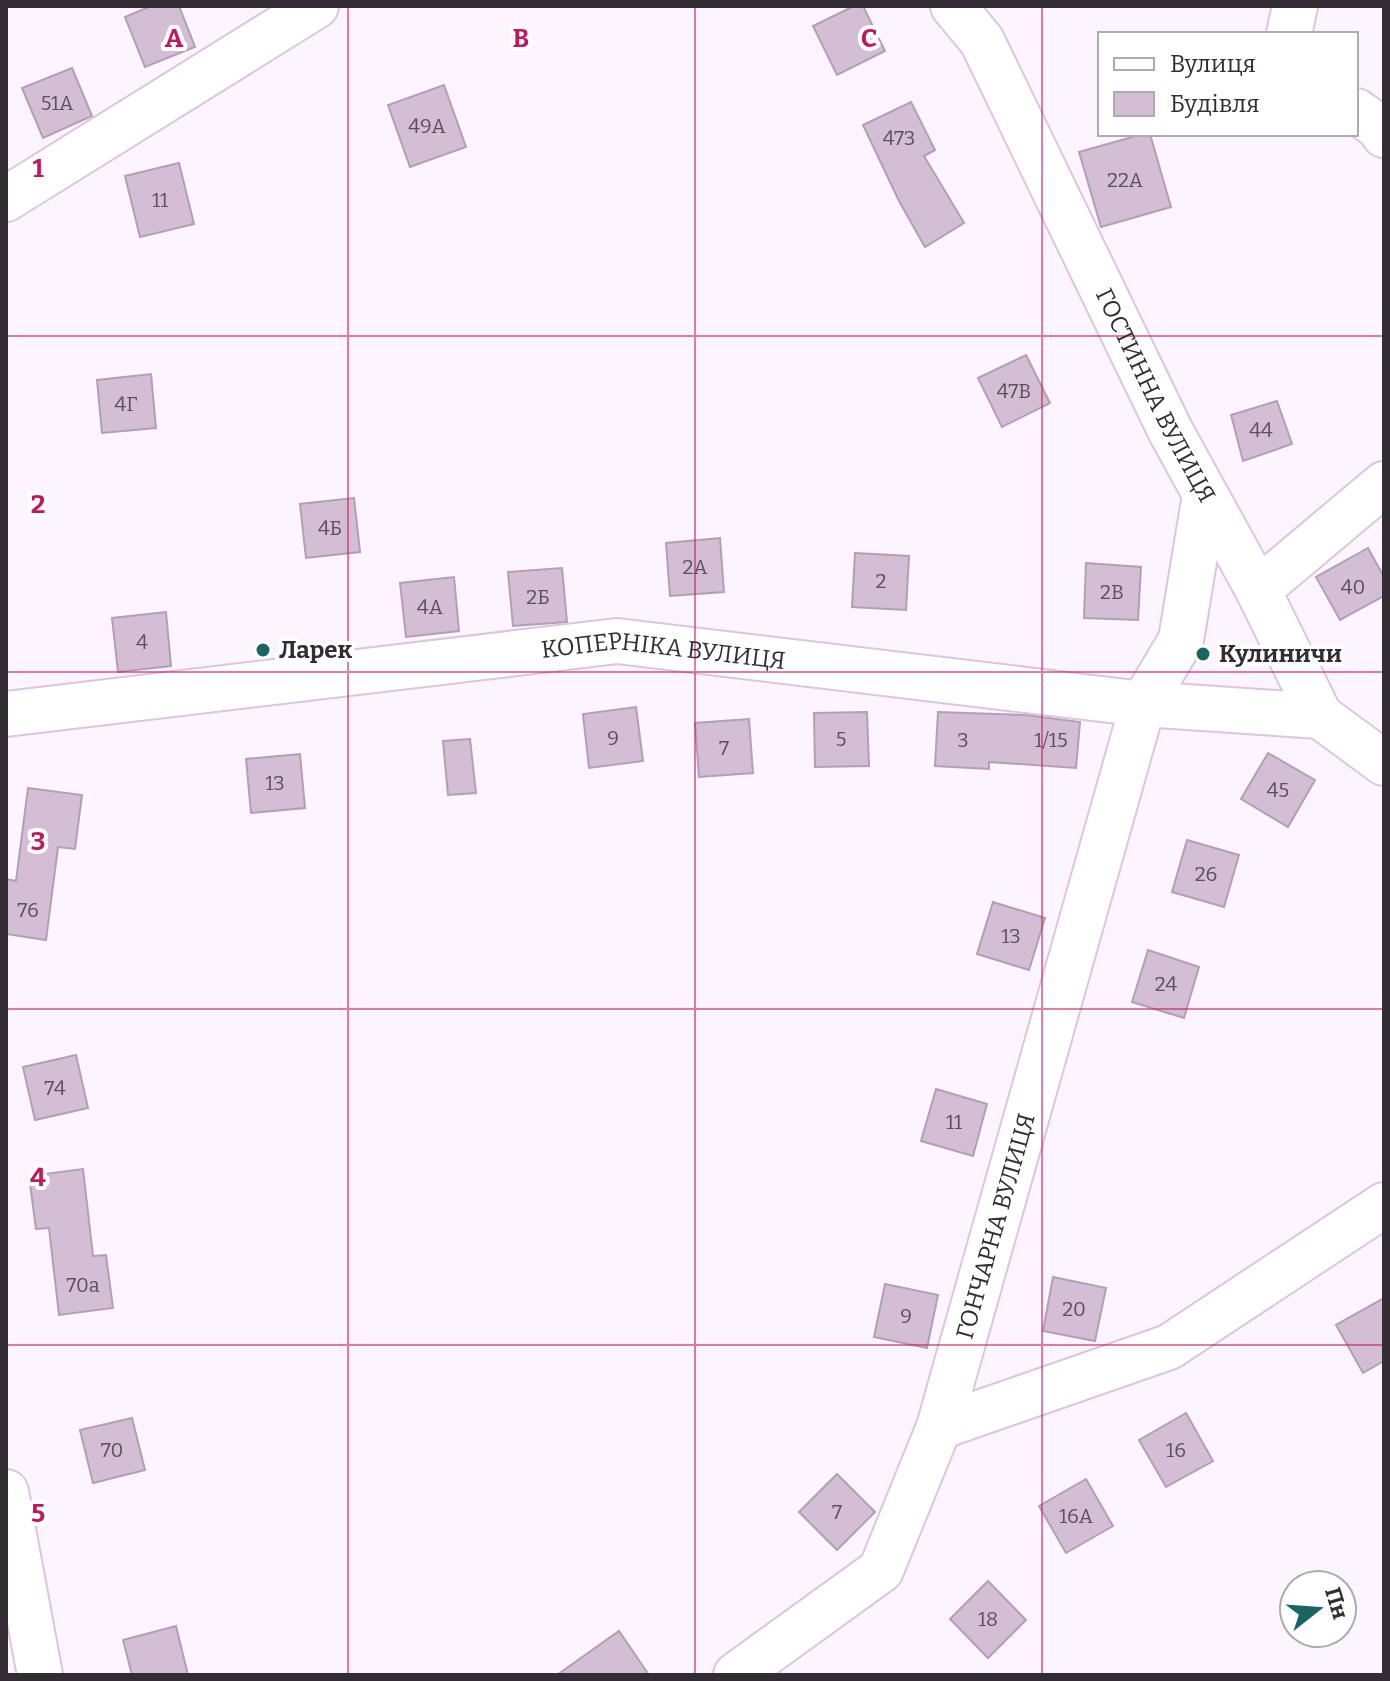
<svg xmlns="http://www.w3.org/2000/svg" width="1390" height="1681" viewBox="0 0 1390 1681" font-family="Bitter,serif">
	<style>
		.building { fill: #d3bed6; stroke: #b39eb6; stroke-width: 2 }
		.lines { fill: none; stroke-linecap: round; stroke-linejoin: round }
		.minor-casing { stroke: #dbc6de; stroke-width: 48 }
		.minor { stroke: #fff; stroke-width: 44 }
		.grid { fill: none; stroke: #c2185b; stroke-width: 2; stroke-opacity: 0.55 }
		.poi-dot { fill: #186663; stroke: #fff; stroke-width: 3 }
		.labels { text-anchor: middle; dominant-baseline: central; stroke-width: 8; stroke-linejoin: round; paint-order: stroke }
		.number-label { font-size: 20px; fill: #5c505d }
		.street-label { font-size: 24px; fill: #342c35; stroke: #fff }
		.poi-label { font-size: 24px; font-weight: bold; fill: #342c35; stroke: #fff; text-anchor: start }
		.grid-label { font-size: 26px; text-anchor: middle; font-weight: bold; fill: #c2185b; stroke: #fff; stroke-width: 8; stroke-linejoin: round; paint-order: stroke }
	</style>
	<rect width="100%" height="100%" fill="#fcf4fe"/>
	<g class="building">
		<polygon points="151,6 179,6 195,47 145,67 125,17"/>
		<polygon points="854,6 863,6 885,51 837,75 813,26"/>
		<polygon points="72,68 92,116 43,138 22,88"/>
		<polygon points="444,85 466,147 410,167 388,105"/>
		<polygon points="911,102 935,150 924,156 964,223 925,247 899,201 863,125"/>
		<polygon points="1143,134 1150,134 1171,207 1101,227 1079,152"/>
		<polygon points="179,163 194,224 140,237 125,176"/>
		<polygon points="1026,355 1050,403 1002,427 978,378"/>
		<polygon points="151,374 156,428 102,433 97,380"/>
		<polygon points="1277,401 1292,444 1243,461 1231,415"/>
		<polygon points="354,498 360,552 306,558 300,504"/>
		<polygon points="720,538 724,592 670,596 666,543"/>
		<polygon points="1368,548 1384,577 1384,596 1340,620 1316,577"/>
		<polygon points="855,553 909,556 906,610 852,607"/>
		<polygon points="1086,563 1141,567 1138,620 1084,618"/>
		<polygon points="562,568 567,622 513,626 508,572"/>
		<polygon points="454,577 459,631 406,637 400,583"/>
		<polygon points="166,612 171,666 118,672 112,618"/>
		<polygon points="636,707 643,761 589,768 583,714"/>
		<polygon points="867,712 869,766 815,767 814,713"/>
		<polygon points="938,712 1026,715 1080,722 1076,768 989,762 989,769 935,766"/>
		<polygon points="749,719 753,773 699,777 695,723"/>
		<polygon points="470,739 476,793 448,795 443,741"/>
		<polygon points="1268,753 1315,780 1288,827 1241,799"/>
		<polygon points="300,754 305,808 251,813 246,759"/>
		<polygon points="28,788 82,795 75,849 58,847 46,940 6,934 6,879 16,881"/>
		<polygon points="1187,840 1239,855 1224,907 1172,892"/>
		<polygon points="993,902 1045,918 1029,970 977,954"/>
		<polygon points="1148,950 1199,967 1184,1018 1132,1002"/>
		<polygon points="76,1055 88,1108 35,1120 23,1067"/>
		<polygon points="936,1089 987,1104 973,1156 921,1141"/>
		<polygon points="83,1169 93,1256 106,1255 113,1308 59,1315 49,1228 36,1229 29,1176"/>
		<polygon points="1053,1277 1106,1288 1095,1341 1043,1331"/>
		<polygon points="885,1284 938,1295 927,1348 874,1337"/>
		<polygon points="1384,1298 1384,1361 1363,1373 1336,1325"/>
		<polygon points="1186,1413 1213,1461 1166,1487 1139,1440"/>
		<polygon points="132,1418 145,1470 93,1483 80,1430"/>
		<polygon points="837,1474 875,1512 837,1550 799,1512"/>
		<polygon points="1086,1479 1113,1526 1066,1553 1039,1506"/>
		<polygon points="988,1581 1026,1620 988,1658 950,1619"/>
		<polygon points="176,1626 188,1675 132,1675 123,1640"/>
		<polygon points="619,1631 649,1675 557,1675"/>
	</g>
	<g class="lines">
		<defs>
			<g id="minor">
				<path id="s1" d="M953 6 982 41 1171 432 1258 590 1320 716 1384 763"/>
				<polyline points="1289,34 1295,6"/>
				<polyline points="1356,111 1379,127 1384,135"/>
				<polyline points="6,199 316,6"/>
				<polyline points="1258,590 1384,484"/>
				<path id="s2" d="M6 714 617 641 1143 704 1320 716"/>
				<polyline points="939,1427 1169,1347 1384,1205"/>
				<polyline points="6,1492 40,1675"/>
				<path id="s3" d="M736 1675 881 1570 939 1427 1143 704 1181 640 1205 495"/>
			</g>
		</defs>
		<use href="#minor" class="minor-casing"/>
		<use href="#minor" class="minor"/>
	</g>
	<path class="grid" d="M348 6V1675M695 6V1675M1042 6V1675M6 336H1384M6 672H1384M6 1009H1384M6 1345H1384"/>
	<g class="poi-dot">
		<circle cx="263" cy="650" r="8"/>
		<circle cx="1203" cy="654" r="8"/>
	</g>
	<g class="labels">
		<g class="number-label">
			<text x="57" y="103">51А</text>
			<text x="427" y="126">49А</text>
			<text x="899" y="138">47З</text>
			<text x="1125" y="180">22А</text>
			<text x="160" y="200">11</text>
			<text x="1014" y="391">47В</text>
			<text x="126" y="404">4Г</text>
			<text x="1261" y="430">44</text>
			<text x="330" y="528">4Б</text>
			<text x="695" y="567">2А</text>
			<text x="881" y="581">2</text>
			<text x="1353" y="587">40</text>
			<text x="1112" y="592">2В</text>
			<text x="538" y="597">2Б</text>
			<text x="430" y="607">4А</text>
			<text x="142" y="642">4</text>
			<text x="613" y="738">9</text>
			<text x="841" y="739">5</text>
			<text x="963" y="740">3</text>
			<text x="1051" y="740">1/15</text>
			<text x="724" y="748">7</text>
			<text x="275" y="783">13</text>
			<text x="1278" y="790">45</text>
			<text x="1206" y="874">26</text>
			<text x="28" y="910">76</text>
			<text x="1011" y="936">13</text>
			<text x="1166" y="984">24</text>
			<text x="55" y="1088">74</text>
			<text x="954" y="1122">11</text>
			<text x="83" y="1285">70а</text>
			<text x="1074" y="1309">20</text>
			<text x="906" y="1316">9</text>
			<text x="112" y="1450">70</text>
			<text x="1176" y="1450">16</text>
			<text x="837" y="1512">7</text>
			<text x="1076" y="1516">16А</text>
			<text x="988" y="1619">18</text>
		</g>
		<g class="street-label">
			<text stroke="none"><textPath href="#s1" startOffset="440">ГОСТИННА ВУЛИЦЯ</textPath></text>
			<text stroke="none"><textPath href="#s2" startOffset="662">КОПЕРНІКА ВУЛИЦЯ</textPath></text>
			<text stroke="none"><textPath href="#s3" startOffset="542">ГОНЧАРНА ВУЛИЦЯ</textPath></text>
		</g>
		<g class="poi-label">
			<text x="279" y="650">Ларек</text>
			<text x="1219" y="654">Кулиничи</text>
		</g>
	</g>
	<g class="grid-label">
		<text x="174" y="47">A</text>
		<text x="521" y="47">B</text>
		<text x="869" y="47">C</text>
		<text x="38" y="177">1</text>
		<text x="38" y="513">2</text>
		<text x="38" y="850">3</text>
		<text x="38" y="1186">4</text>
		<text x="38" y="1522">5</text>
	</g>
	<rect width="1390" height="1681" fill="none" stroke="#342c35" stroke-width="16"/>
	<rect x="1098" y="32" width="260" height="104" fill="#ffffff" stroke="#aeabae" stroke-width="2"/>
	<rect x="1114" y="58" width="40" height="12" fill="#ffffff" stroke="#aeabae" stroke-width="2"/>
	<text x="1170" y="72" font-size="24" fill="#342c35">Вулиця</text>
	<rect x="1114" y="92" width="40" height="24" fill="#d3bed6" stroke="#aeabae" stroke-width="2"/>
	<text x="1170" y="112" font-size="24" fill="#342c35">Будівля</text>
	<g transform="translate(1318 1609) rotate(73)"><circle r="38" fill="#ffffff" stroke="#aeabae" stroke-width="2"/>
	<path d="M0-6L14 30L0 20L-14 30Z" fill="#186663"/>
	<text y="-12" font-size="22" font-weight="bold" text-anchor="middle" fill="#342c35">Пн</text>
	</g>
</svg>
